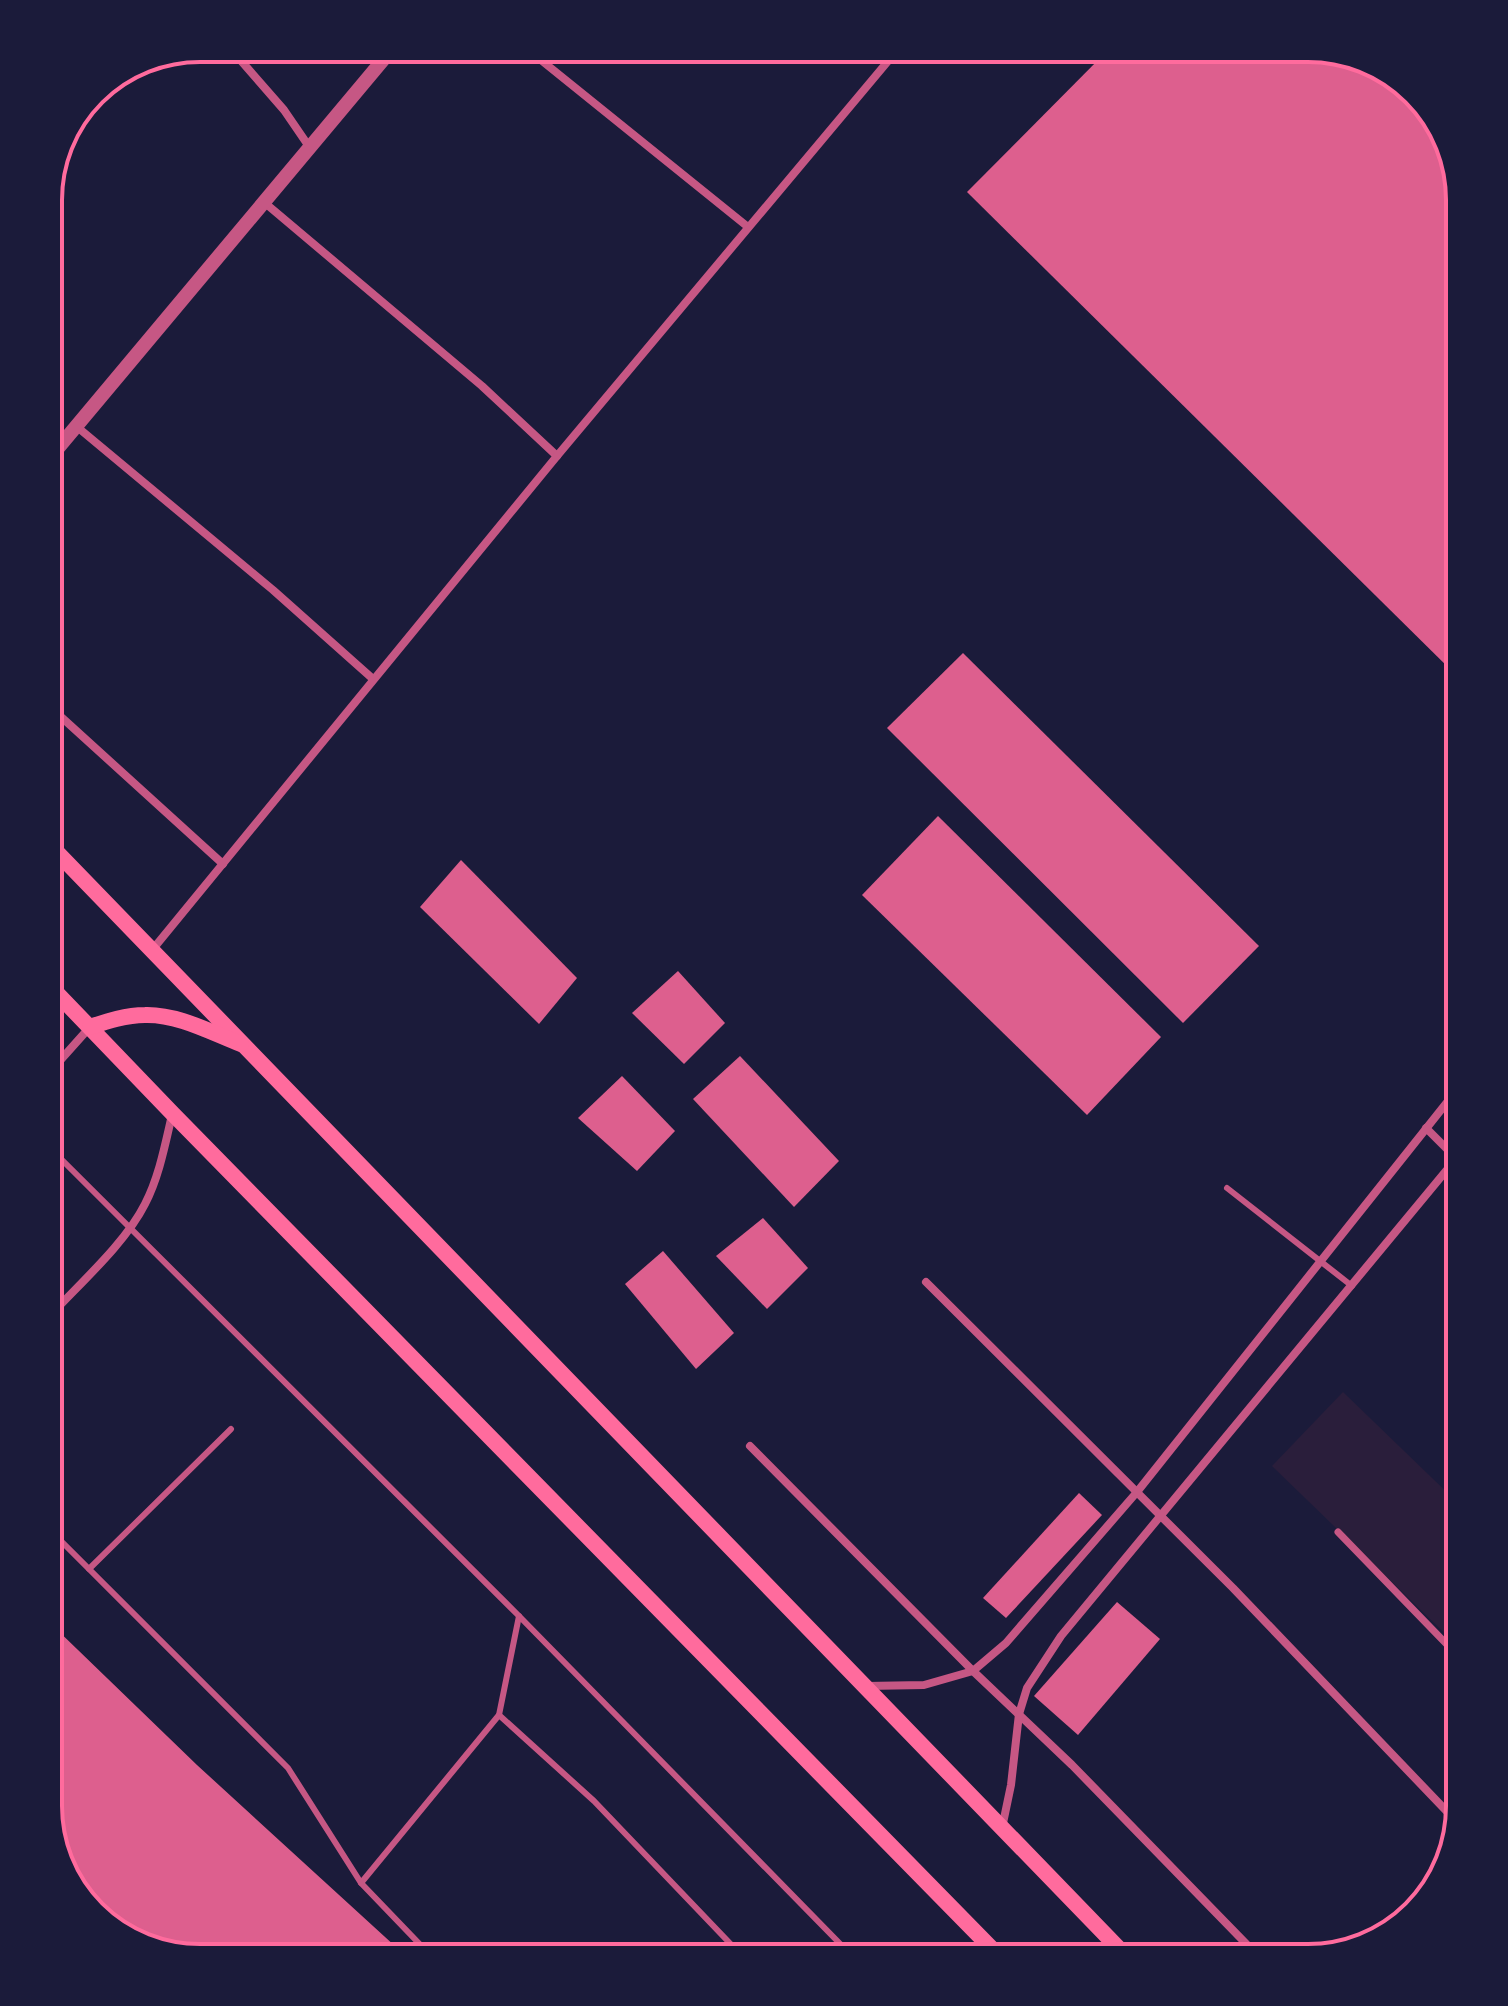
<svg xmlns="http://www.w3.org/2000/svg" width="1508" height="2006" viewBox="0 0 1508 2006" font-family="Manrope,sans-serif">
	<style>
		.green { fill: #2a1e3b }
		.building { fill: #dd5f8e }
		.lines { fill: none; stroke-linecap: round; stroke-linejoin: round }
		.service { stroke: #c65784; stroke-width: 6 }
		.pedestrian { stroke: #c65784; stroke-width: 7 }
		.minor { stroke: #c65784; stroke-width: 8 }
		.tertiary { stroke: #c65784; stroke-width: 14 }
		.secondary { stroke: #ff6b9d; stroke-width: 16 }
		.rim { fill: none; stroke: #ff6b9d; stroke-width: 4 }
	</style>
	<rect width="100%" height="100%" fill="#1b1b3a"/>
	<polygon class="green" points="1343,1392 1460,1505 1460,1648 1272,1466"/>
	<g class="building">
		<polygon points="1110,48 1317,48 1383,68 1435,116 1460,200 1460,679 967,192"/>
		<polygon points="963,653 1259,946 1183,1023 887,728"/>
		<polygon points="938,816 1161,1037 1087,1115 862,895"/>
		<polygon points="461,860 577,978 539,1024 420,907"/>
		<polygon points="678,971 725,1023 684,1064 632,1013"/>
		<polygon points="740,1056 839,1161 794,1207 693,1099"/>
		<polygon points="622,1076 675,1131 637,1171 578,1118"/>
		<polygon points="763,1218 808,1268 767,1309 716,1256"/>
		<polygon points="663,1251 734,1333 696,1369 625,1284"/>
		<polygon points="1079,1493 1102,1515 1006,1618 983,1598"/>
		<polygon points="1117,1602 1160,1639 1078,1735 1034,1696"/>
		<polygon points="48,1621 197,1765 408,1958 200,1958 125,1938 73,1890 48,1806"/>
	</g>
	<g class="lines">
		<g class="service">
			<polyline points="48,1146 519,1616 854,1958"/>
			<polyline points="1227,1188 1352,1286"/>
			<polyline points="48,1528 288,1768 361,1883 433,1958"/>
			<polyline points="89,1569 231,1429"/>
			<polyline points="499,1715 594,1801 744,1958"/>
			<polyline points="361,1883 499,1715 519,1616"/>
		</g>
		<polyline class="pedestrian" points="1338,1532 1460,1658"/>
		<g class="minor">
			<polyline points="230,48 284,110 310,148"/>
			<polyline points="526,48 748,227"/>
			<polyline points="265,203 482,386 557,456"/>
			<polyline points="76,426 273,590 373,679"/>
			<polyline points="48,705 223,864"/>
			<polyline points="153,949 557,456 899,48"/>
			<polyline points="48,1074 90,1027"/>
			<polyline points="1426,1128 1459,1161"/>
			<polyline points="926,1282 1233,1588 1456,1821"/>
			<path d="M48 1318C78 1285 125 1244 145 1204 159 1177 165 1145 172 1115"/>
			<polyline points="750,1446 973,1671 1072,1765 1260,1958"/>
			<polyline points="866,1686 924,1685 973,1671 1006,1643 1137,1492 1460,1086"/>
			<polyline points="1002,1828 1011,1785 1019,1714 1027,1688 1061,1636 1460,1154"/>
		</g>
		<polyline class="tertiary" points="48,460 393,48"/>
		<g class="secondary">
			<polyline points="48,843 1128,1958"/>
			<polyline points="48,984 173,1114 1001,1958"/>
			<path d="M90 1027C108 1021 126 1015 145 1015 178 1014 212 1033 241 1044"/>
		</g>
	</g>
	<path d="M0 0H1508V2006H0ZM200 62H1308A138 138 0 0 1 1446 200V1806A138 138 0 0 1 1308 1944H200A138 138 0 0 1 62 1806V200A138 138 0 0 1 200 62Z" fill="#1b1b3a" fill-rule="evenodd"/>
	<path class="rim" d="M200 62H1308A138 138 0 0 1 1446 200V1806A138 138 0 0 1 1308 1944H200A138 138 0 0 1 62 1806V200A138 138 0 0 1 200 62Z"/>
</svg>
